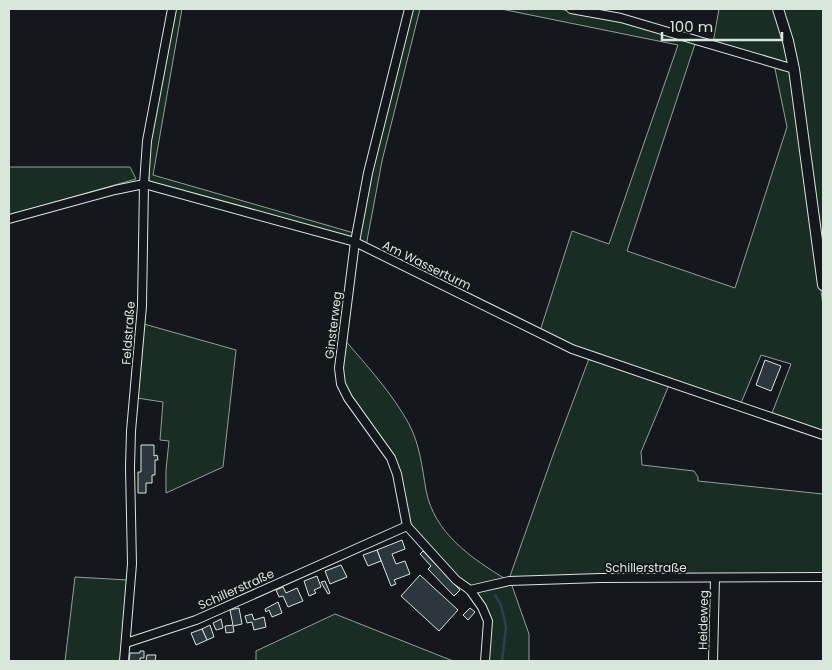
<svg xmlns="http://www.w3.org/2000/svg" width="832" height="670" viewBox="0 0 832 670" font-family="Poppins,sans-serif">
	<style>
		.green { fill: #1a2d24; stroke: #939e99 }
		.lines { fill: none; stroke-linecap: round; stroke-linejoin: round }
		.stream { stroke: #2f3f4d; stroke-width: 2.5 }
		.building { fill: #2c363c; stroke: #d8e6dc }
		.street-casing { stroke: #d8e6dc; stroke-width: 10 }
		.secondary-casing { stroke: #d8e6dc; stroke-width: 12 }
		.street { stroke: #14181c; stroke-width: 8 }
		.secondary { stroke: #14181c; stroke-width: 10 }
		.labels { text-anchor: middle; dominant-baseline: central; stroke-width: 4; stroke-linejoin: round; paint-order: stroke }
		.street-label { font-size: 12px; fill: #d8e6dc; stroke: #14181c }
	</style>
	<rect width="100%" height="100%" fill="#14181c"/>
	<g class="green">
		<polygon points="175,9 182,9 153,175 354,233 352,236 347,237 152,183 149,181 149,140"/>
		<polygon points="411,9 420,9 382,161 366,246 359,240 369,175"/>
		<polygon points="501,9 559,9 621,21 696,41 627,251 735,288 787,127 774,64 792,69 823,306 823,431 772,413 791,364 761,355 741,403 573,347 540,331 572,231 609,244 678,45"/>
		<polygon points="719,9 776,9 791,66 713,43"/>
		<polygon points="782,9 823,9 823,259"/>
		<polygon points="9,167 130,167 136,179 9,215"/>
		<polygon points="144,324 236,350 223,467 166,493 166,470 169,441 160,440 163,402 137,398"/>
		<path d="M344 339C367 366 392 393 409 424 420 445 422 467 426 490 434 533 471 558 507 580L470 588 457 578 409 524 399 473 345 388 341 367Z"/>
		<polygon points="590,356 669,385 641,452 642,465 694,471 698,477 698,481 823,494 823,574 509,579 554,452"/>
		<polygon points="75,577 128,580 120,661 65,661"/>
		<polygon points="511,583 529,634 529,661 487,661 490,621 474,591"/>
		<polygon points="335,614 453,661 256,661 256,651"/>
	</g>
	<g class="lines">
		<polyline class="stream" points="495,595 501,605 506,627 502,661"/>
	</g>
	<g class="building">
		<polygon points="765,360 781,366 771,391 756,385"/>
		<polygon points="141,445 154,445 154,456 157,455 158,460 155,460 155,475 152,475 152,483 146,483 146,493 138,493 138,472 141,472"/>
		<polygon points="402,540 405,549 392,554 396,564 405,561 410,574 394,580 396,584 391,586 377,550"/>
		<polygon points="377,550 381,561 368,566 363,555"/>
		<polygon points="423,551 460,590 454,596 428,569 431,566 420,554"/>
		<polygon points="341,565 347,577 330,584 325,571"/>
		<polygon points="420,575 458,610 439,631 401,596"/>
		<polygon points="317,576 321,587 314,590 316,593 309,596 304,581"/>
		<polygon points="325,581 330,593 328,594 321,582"/>
		<polygon points="283,587 286,593 297,588 303,601 288,607 283,596 279,597 276,590"/>
		<polygon points="278,602 282,613 272,617 269,610 266,612 265,609"/>
		<polygon points="239,608 242,624 233,626 234,632 226,633 225,626 233,625 230,610"/>
		<polygon points="470,608 475,612 468,620 463,615"/>
		<polygon points="252,614 254,620 264,617 266,627 254,630 252,622 247,623 245,616"/>
		<polygon points="221,619 223,628 216,630 213,623"/>
		<polygon points="210,625 214,637 207,640 202,629"/>
		<polygon points="202,629 207,640 196,645 191,633"/>
		<polygon points="140,651 144,651 144,658 140,658 140,661 129,661 130,653 140,653"/>
		<polygon points="147,655 156,655 155,661 146,661"/>
	</g>
	<g class="lines">
		<defs>
			<g id="street">
				<polyline points="409,9 368,173 355,242 339,368 341,384 348,398 391,458 397,474 407,526 456,580 470,590 482,607 488,621 485,661"/>
				<polyline points="571,9 621,18 794,69"/>
				<polyline points="9,219 115,190 144,184 355,242 572,349 823,435"/>
				<polyline points="470,590 509,581 600,578 823,577"/>
				<polyline points="126,643 196,620 407,526"/>
				<polyline points="124,661 132,564 130,467 131,431 142,306 144,184 147,141 172,9"/>
				<polyline points="713,661 715,578"/>
			</g>
			<polyline id="secondary" points="778,9 788,41 794,69 823,285"/>
		</defs>
		<use href="#street" class="street-casing"/>
		<use href="#secondary" class="secondary-casing"/>
		<use href="#street" class="street"/>
		<use href="#secondary" class="secondary"/>
	</g>
	<g class="labels">
		<g class="street-label">
			<text transform="translate(427 265) rotate(26)">Am Wasserturm</text>
			<text transform="translate(333 325) rotate(-83)">Ginsterweg</text>
			<text transform="translate(128 333) rotate(-86)">Feldstraße</text>
			<text x="646" y="567">Schillerstraße</text>
			<text transform="translate(236 589) rotate(-24)">Schillerstraße</text>
			<text transform="translate(703 620) rotate(-89)">Heideweg</text>
		</g>
	</g>
	<rect width="832" height="670" fill="none" stroke="#d8e6dc" stroke-width="20"/>
	<path d="M662 32v8h120v-8" fill="none" stroke="#d8e6dc" stroke-width="2.5"/>
	<text x="670" y="32" font-size="15" fill="#d8e6dc" stroke="#14181c" stroke-width="4" paint-order="stroke">100 m</text>
</svg>
